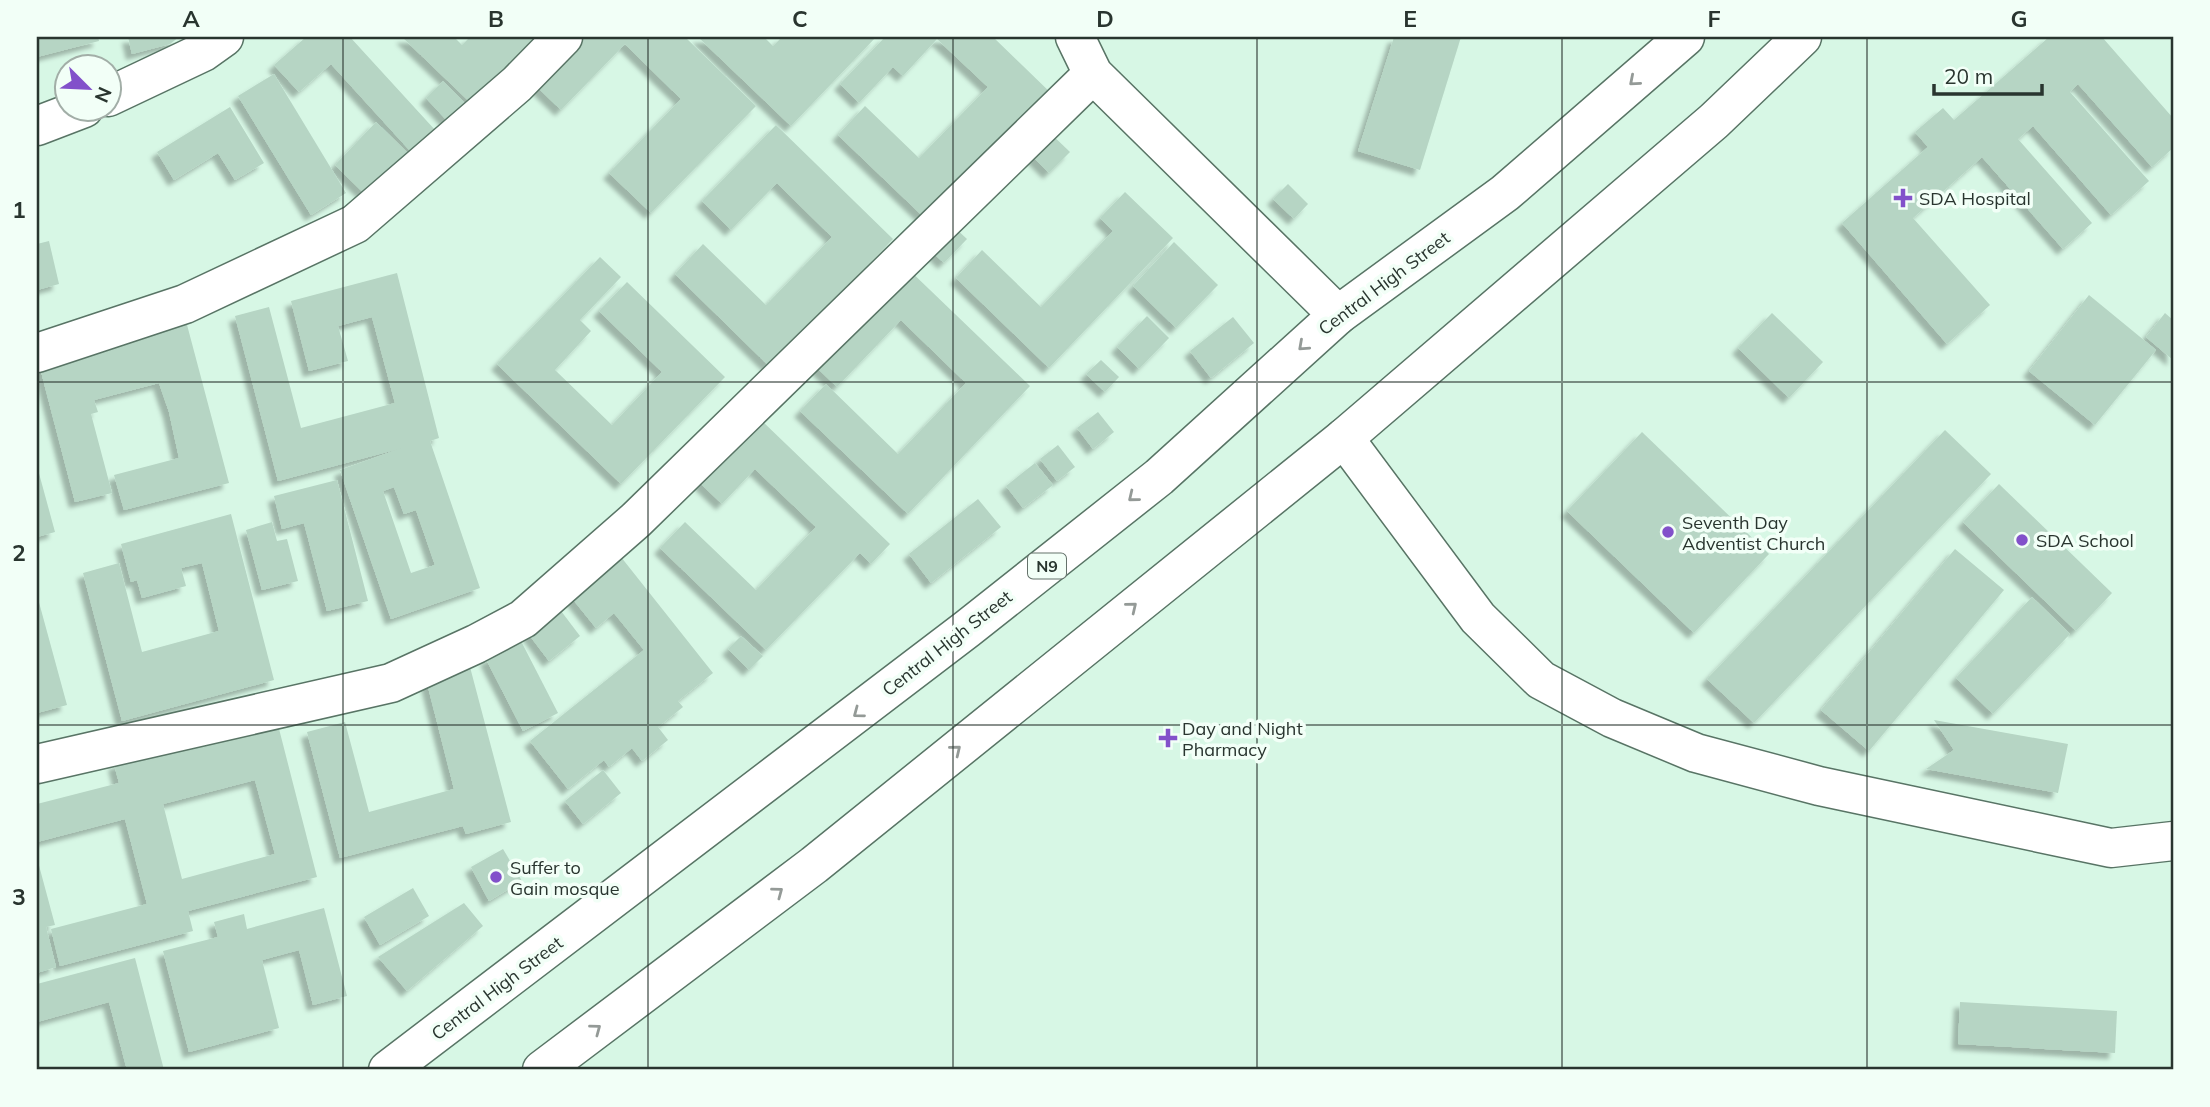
<svg xmlns="http://www.w3.org/2000/svg" width="2210" height="1107" viewBox="0 0 2210 1107" font-family="Mulish,sans-serif">
	<style>
		.building { fill: #b6d5c4; fill-rule: evenodd; filter: url(#shadow) }
		.lines { fill: none; stroke-linecap: round; stroke-linejoin: round }
		.minor-casing { stroke: #587465; stroke-width: 41 }
		.highway-casing { stroke: #587465; stroke-width: 41 }
		.minor { stroke: #fff; stroke-width: 38 }
		.highway { stroke: #fff; stroke-width: 38 }
		.oneway { stroke: #949a97 }
		.grid { fill: none; stroke: #29352f; stroke-width: 2; stroke-opacity: 0.55 }
		.poi-dot { fill: #8251ca; stroke: #f2fff7; stroke-width: 2.5 }
		.labels { text-anchor: middle; dominant-baseline: central; stroke-width: 7; stroke-linejoin: round; paint-order: stroke }
		.shield { fill: #f2fff7; stroke: #65726b; stroke-width: 2 }
		.shield-label { font-size: 16px; font-weight: bold; fill: #29352f }
		.poi-label { font-size: 18px; fill: #29352f; stroke: #f2fff7; text-anchor: start }
		.street-label { font-size: 18px; fill: #29352f; stroke: #f2fff7 }
		.neatline { fill: none; stroke: #29352f; stroke-width: 2.5 }
		.grid-label { font-size: 23px; text-anchor: middle; font-weight: bold; fill: #29352f }
	</style>
	<defs>
		<filter id="shadow"><feDropShadow dx="-6" dy="6" stdDeviation="2" flood-color="#0004"/></filter>
	</defs>
	<rect width="100%" height="100%" fill="#d7f7e5"/>
	<g class="building">
		<polygon points="37,37 98,37 99,41 37,57"/>
		<polygon points="128,37 179,37 170,44 132,54"/>
		<polygon points="306,37 350,37 436,131 412,153 331,64 299,92 274,65"/>
		<polygon points="402,37 454,37 462,45 470,37 541,37 474,106"/>
		<polygon points="574,37 685,37 756,106 651,213 609,173 681,99 625,44 561,110 531,81"/>
		<polygon points="698,37 764,37 773,46 782,37 876,37 791,126"/>
		<polygon points="885,37 993,37 1054,96 931,224 838,135 865,106 919,158 988,87 937,39 903,76 893,67 859,103 840,84"/>
		<polygon points="1394,37 1461,37 1420,170 1358,151"/>
		<polygon points="2049,37 2102,37 2173,118 2173,148 2152,167 2078,84 2070,92 2149,181 2111,215 2033,126 2018,139 2092,223 2063,249 1982,157 1913,218 1990,305 1947,344 1842,223 1928,147 1915,132 1943,108 1954,120"/>
		<polygon points="274,74 346,193 311,215 238,96"/>
		<polygon points="443,81 469,107 451,125 426,98"/>
		<polygon points="230,107 264,163 235,180 218,153 174,180 157,152"/>
		<polygon points="376,122 414,159 373,202 335,165"/>
		<polygon points="776,125 893,239 769,366 675,274 703,244 766,305 832,237 777,183 731,230 702,201"/>
		<polygon points="1047,130 1070,152 1049,173 1027,151"/>
		<polygon points="1288,184 1308,204 1294,219 1273,199"/>
		<polygon points="1125,192 1173,238 1049,368 956,278 982,250 1041,307 1113,231 1100,218"/>
		<polygon points="953,226 967,239 944,263 930,250"/>
		<polygon points="49,241 59,284 37,290 37,244"/>
		<polygon points="1174,242 1218,285 1176,328 1133,286"/>
		<polygon points="600,257 621,277 580,320 591,331 555,370 612,425 662,372 599,311 627,282 725,377 621,484 497,364"/>
		<polygon points="904,265 1030,386 908,514 800,411 826,384 898,454 966,383 901,320 837,387 811,362"/>
		<path d="M397 273 439 438 430 441 480 588 391 619 340 470 402 448 278 481 235 316 269 307 301 428 395 403 372 317 338 326 348 361 309 371 291 301ZM394 487 404 514 416 510 435 565 411 573 383 491Z"/>
		<polygon points="2089,295 2156,350 2095,425 2029,371"/>
		<polygon points="1772,313 1823,362 1789,398 1738,348"/>
		<polygon points="2165,313 2173,320 2173,360 2146,337"/>
		<polygon points="1147,316 1169,338 1139,369 1117,347"/>
		<polygon points="1233,317 1254,343 1211,378 1190,351"/>
		<polygon points="186,321 229,483 124,510 114,475 179,458 169,412 159,383 94,400 98,412 91,414 112,493 75,502 38,360"/>
		<polygon points="1101,360 1119,377 1105,392 1086,374"/>
		<polygon points="1098,412 1114,432 1093,449 1077,428"/>
		<polygon points="759,418 890,544 871,564 860,553 766,650 660,548 685,522 756,590 816,527 755,469 722,504 699,482"/>
		<polygon points="1945,430 1991,474 1754,723 1707,679"/>
		<polygon points="1642,432 1769,554 1694,633 1567,511"/>
		<polygon points="1058,445 1075,467 1057,481 1040,459"/>
		<polygon points="1035,463 1053,485 1023,508 1006,486"/>
		<polygon points="37,466 55,532 37,537"/>
		<polygon points="337,480 368,601 327,611 304,523 282,529 274,496"/>
		<polygon points="1999,484 2112,593 2076,631 1963,522"/>
		<polygon points="978,499 1001,527 931,583 909,554"/>
		<polygon points="231,514 274,680 122,721 83,573 119,563 142,652 219,631 202,563 181,568 186,586 142,598 137,580 131,582 121,544"/>
		<polygon points="272,522 277,541 287,539 298,581 262,590 246,530"/>
		<polygon points="1955,549 2004,590 1869,751 1821,710"/>
		<polygon points="621,557 713,673 678,701 683,707 658,727 668,740 642,761 632,748 609,767 604,760 568,789 530,741 644,650 614,613 596,628 571,597"/>
		<polygon points="37,595 67,705 37,713"/>
		<polygon points="2032,597 2070,634 1993,714 1956,678"/>
		<polygon points="558,607 580,636 549,661 527,632"/>
		<polygon points="741,636 763,656 749,670 728,649"/>
		<polygon points="521,641 558,713 523,731 486,659"/>
		<polygon points="470,667 511,822 466,834 463,826 340,858 307,732 345,722 369,812 454,789 426,679"/>
		<polygon points="1934,720 2068,744 2058,793 1926,769 1954,750"/>
		<path d="M277 721 317 877 188 911 193 931 60 966 51 929 147 904 125 819 37 842V804L119 783 114 764ZM255 780 275 854 182 879 163 804Z"/>
		<polygon points="603,770 621,793 583,824 565,801"/>
		<polygon points="503,849 522,881 489,901 471,867"/>
		<polygon points="37,858 55,925 46,927 56,967 37,973"/>
		<polygon points="413,888 429,916 380,945 364,917"/>
		<polygon points="464,903 483,926 407,991 378,957"/>
		<polygon points="324,908 347,996 313,1005 299,950 262,960 279,1028 189,1052 163,951 218,937 214,922 244,914 247,929"/>
		<polygon points="135,958 164,1070 127,1070 109,1002 37,1022 37,984"/>
		<polygon points="1960,1002 2117,1011 2115,1053 1958,1044"/>
	</g>
	<g class="lines">
		<defs>
			<g id="minor">
				<polyline points="1075,37 1093,74 1338,315"/>
				<polyline points="108,97 203,52 224,37"/>
				<polyline points="37,126 84,108"/>
				<polyline points="37,353 185,304 355,224 517,84 563,37"/>
				<polyline points="1344,438 1478,618 1541,680 1612,718 1696,753 1819,786 2111,848 2173,841"/>
				<polyline points="37,764 391,683 476,644 523,619 636,520 1093,74"/>
			</g>
			<g id="highway">
				<polyline points="388,1070 967,629 1159,477 1338,315 1505,193 1685,37"/>
				<polyline points="542,1070 814,865 1344,438 1714,121 1802,37"/>
			</g>
		</defs>
		<use href="#minor" class="minor-casing"/>
		<use href="#highway" class="highway-casing"/>
		<use href="#minor" class="minor"/>
		<use href="#highway" class="highway"/>
	</g>
	<defs><path id="oneway-chevron" d="M-2-3.5L2.5 0L-2 3.5" fill="none" stroke-width="1.6" stroke-linecap="round" stroke-linejoin="round" transform="scale(1.75)"/></defs>
	<g class="oneway">
		<use href="#oneway-chevron" transform="translate(1634 81) rotate(139)"/>
		<use href="#oneway-chevron" transform="translate(1303 346) rotate(138)"/>
		<use href="#oneway-chevron" transform="translate(1133 497) rotate(141)"/>
		<use href="#oneway-chevron" transform="translate(1132 607) rotate(-39)"/>
		<use href="#oneway-chevron" transform="translate(858 713) rotate(143)"/>
		<use href="#oneway-chevron" transform="translate(956 750) rotate(-39)"/>
		<use href="#oneway-chevron" transform="translate(778 892) rotate(-37)"/>
		<use href="#oneway-chevron" transform="translate(596 1029) rotate(-37)"/>
	</g>
	<path class="grid" d="M343 37V1070M648 37V1070M953 37V1070M1257 37V1070M1562 37V1070M1867 37V1070M37 382H2173M37 725H2173"/>
	<g class="poi-dot">
		<path d="M1899.5 187.5h7v7h7v7h-7v7h-7v-7h-7v-7h7z"/>
		<circle cx="1668" cy="532" r="7"/>
		<circle cx="2022" cy="540" r="7"/>
		<path d="M1164.5 727.5h7v7h7v7h-7v7h-7v-7h-7v-7h7z"/>
		<circle cx="496" cy="877" r="7"/>
	</g>
	<g class="labels">
		<rect class="shield" x="1028" y="553.5" width="38" height="25" rx="5"/>
		<g class="shield-label">
			<text x="1047" y="566">N9</text>
		</g>
		<g class="poi-label">
			<text x="1919" y="198">SDA Hospital</text>
			<text x="1682" y="522">Seventh Day<tspan x="1682" dy="21">Adventist Church</tspan></text>
			<text x="2036" y="540">SDA School</text>
			<text x="1182" y="728">Day and Night<tspan x="1182" dy="21">Pharmacy</tspan></text>
			<text x="510" y="867">Suffer to<tspan x="510" dy="21">Gain mosque</tspan></text>
		</g>
		<g class="street-label">
			<text transform="translate(1384 283) rotate(-37)">Central High Street</text>
			<text transform="translate(947 643) rotate(-38)">Central High Street</text>
			<text transform="translate(497 988) rotate(-37)">Central High Street</text>
		</g>
	</g>
	<rect width="2210" height="1107" fill="none" stroke="#f2fff7" stroke-width="77"/>
	<g transform="translate(88 88) rotate(114)"><circle r="33" fill="#f2fff7" stroke="#a2aea7" stroke-width="2"/>
	<path d="M0-5L12 26L0 18L-12 26Z" fill="#8251ca"/>
	<text y="-10" font-size="19" font-weight="bold" text-anchor="middle" fill="#29352f">N</text>
	</g>
	<path d="M1934 84v10h108v-10" fill="none" stroke="#29352f" stroke-width="3.5"/>
	<text x="1944" y="84" font-size="21" fill="#29352f" stroke="#f2fff7" stroke-width="5" paint-order="stroke">20 m</text>
	<rect x="38" y="38" width="2134" height="1030" class="neatline"/>
	<g class="grid-label">
		<text x="191" y="27">A</text>
		<text x="496" y="27">B</text>
		<text x="800" y="27">C</text>
		<text x="1105" y="27">D</text>
		<text x="1410" y="27">E</text>
		<text x="1714" y="27">F</text>
		<text x="2019" y="27">G</text>
		<text x="19" y="218">1</text>
		<text x="19" y="561">2</text>
		<text x="19" y="905">3</text>
	</g>
</svg>
